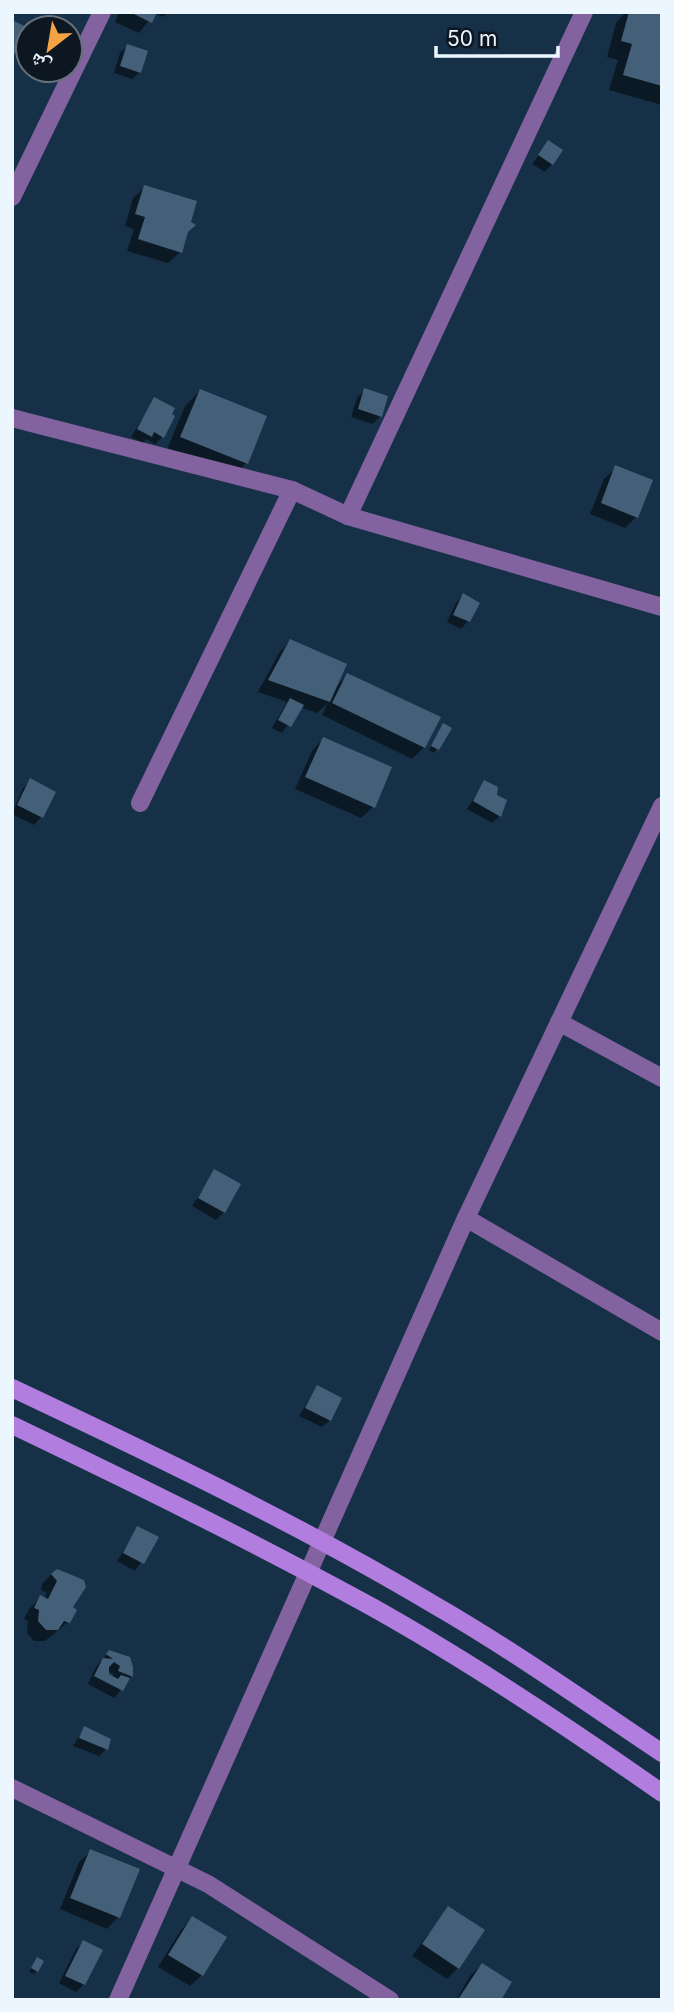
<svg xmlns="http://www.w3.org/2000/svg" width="674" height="2012" viewBox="0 0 674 2012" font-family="Inter,'Noto Naskh Arabic',sans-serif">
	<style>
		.shadow { fill: #0007; fill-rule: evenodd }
		.building { fill: #446079 }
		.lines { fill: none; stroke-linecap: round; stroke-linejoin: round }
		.minor { stroke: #82639f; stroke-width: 18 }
		.secondary { stroke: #b17edf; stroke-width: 18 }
	</style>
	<rect width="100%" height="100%" fill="#163047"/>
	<g class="shadow">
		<polygon points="119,12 168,12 163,17 155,13 139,33 115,22"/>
		<polygon points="626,12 662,15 662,105 609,90 618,60 607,57 616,23"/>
		<polygon points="128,46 140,72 132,79 114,73 120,53"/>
		<polygon points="548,143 552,164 545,172 532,164"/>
		<polygon points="145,187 186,233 180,252 168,263 127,251 134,229 125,226 133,198"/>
		<polygon points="365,390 380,416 373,424 351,417 357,398"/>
		<polygon points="200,391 265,417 246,463 231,479 166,452 185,406"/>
		<polygon points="154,399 162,437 155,444 146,439 143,443 131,437"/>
		<polygon points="616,468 636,517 625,528 590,514 604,479"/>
		<polygon points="463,595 468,621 461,629 447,622 456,603"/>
		<polygon points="290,641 336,687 348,675 424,747 412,759 322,715 327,704 317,713 300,707 282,733 272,728 287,702 258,692 279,653"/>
		<polygon points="443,725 449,728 434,753 429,750"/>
		<polygon points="323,739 373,807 361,818 295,789 312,751"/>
		<polygon points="31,781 41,817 34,825 12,814 23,788"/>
		<polygon points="484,782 500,816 492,823 467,809"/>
		<polygon points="215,1171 224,1212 216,1220 192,1206"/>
		<polygon points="317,1387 330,1420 322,1427 299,1416"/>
		<polygon points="138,1528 156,1538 135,1571 117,1561"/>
		<polygon points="54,1572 71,1607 68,1622 45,1641 34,1641 27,1633 28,1621 24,1619 29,1609 41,1597 44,1599 47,1593 41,1590 42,1584"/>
		<path d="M109 1652 132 1676 114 1698 88 1684 96 1667ZM107 1670 113 1674 112 1678 107 1676Z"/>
		<polygon points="84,1729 106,1749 99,1756 73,1746"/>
		<polygon points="91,1851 118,1917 107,1929 60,1909 79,1862"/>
		<polygon points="448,1908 458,1968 447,1979 412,1956"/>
		<polygon points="192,1918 202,1975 190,1986 158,1967 181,1930"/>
		<polygon points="84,1942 84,1984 76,1992 59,1983 76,1949"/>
		<polygon points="37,1959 37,1971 34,1974 29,1972"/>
		<polygon points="482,1965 499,2000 456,2000 470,1976"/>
	</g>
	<g class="building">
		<polygon points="130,12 157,12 152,23"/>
		<polygon points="629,12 662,13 662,86 623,75 632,44 621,41"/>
		<polygon points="12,20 28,28 12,58"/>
		<polygon points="127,44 148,51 141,73 120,66"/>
		<polygon points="548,140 563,150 553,165 538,155"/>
		<polygon points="144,185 197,201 191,222 196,225 188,232 182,253 138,239 145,217 135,214"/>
		<polygon points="364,388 388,396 382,417 358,409"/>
		<polygon points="200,389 267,416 248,464 180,437"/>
		<polygon points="154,397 175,408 172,414 175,416 164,438 154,432 152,437 137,429"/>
		<polygon points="615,465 653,480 638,518 601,503"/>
		<polygon points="463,593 480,603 470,622 453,615"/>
		<polygon points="290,639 347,664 330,702 268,680"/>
		<polygon points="347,673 441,717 425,748 332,703"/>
		<polygon points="290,698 304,705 291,727 278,720"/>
		<polygon points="443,723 452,728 439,750 431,746"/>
		<polygon points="323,737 392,767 375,808 305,777"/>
		<polygon points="30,778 56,792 43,818 17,805"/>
		<polygon points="484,780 498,787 497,795 507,800 501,817 473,801"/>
		<polygon points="214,1169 241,1184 225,1213 198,1198"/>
		<polygon points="317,1385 342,1398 331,1421 305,1408"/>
		<polygon points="137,1526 159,1537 144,1564 123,1553"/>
		<polygon points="57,1569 84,1580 86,1587 73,1607 77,1610 70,1623 64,1621 58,1630 46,1630 38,1621 39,1610 34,1608 40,1595 48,1599 57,1581 51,1574"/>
		<polygon points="109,1650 130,1657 133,1667 133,1677 118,1671 120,1666 114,1662 109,1667 109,1674 118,1679 121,1675 130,1678 123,1691 94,1676 103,1658 113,1659 106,1654"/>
		<polygon points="84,1726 111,1739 108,1750 79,1738"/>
		<polygon points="90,1849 140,1869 120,1918 70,1898"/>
		<polygon points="448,1906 485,1930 459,1969 422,1944"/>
		<polygon points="192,1916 227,1937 203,1976 168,1955"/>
		<polygon points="83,1940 103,1950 85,1985 65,1976"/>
		<polygon points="37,1957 44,1961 38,1972 31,1968"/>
		<polygon points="482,1963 512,1982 501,2000 461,2000 459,1998"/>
	</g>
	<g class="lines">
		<g class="minor">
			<polyline points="12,197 102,12"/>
			<polyline points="12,418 292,490 348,516 662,607"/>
			<polyline points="348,516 584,12"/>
			<polyline points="140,803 292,490"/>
			<polyline points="559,1022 662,1078"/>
			<polyline points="466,1218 662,1332"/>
			<polyline points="12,1788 208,1884 390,2000"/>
			<polyline points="118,2000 466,1218 662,806"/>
		</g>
		<g class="secondary">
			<path d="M12 1388C154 1455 296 1523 431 1603 511 1649 586 1702 662 1753"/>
			<path d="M12 1425C133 1483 254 1542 372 1607 472 1663 568 1727 662 1793"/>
		</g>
	</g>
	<rect width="674" height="2012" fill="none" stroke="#ecf6ff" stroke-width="28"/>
	<g transform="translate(49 49) rotate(211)"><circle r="33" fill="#0c1722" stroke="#66707a" stroke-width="2"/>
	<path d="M0-5L12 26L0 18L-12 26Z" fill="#f4a444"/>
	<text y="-10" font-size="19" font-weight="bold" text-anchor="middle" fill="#ecf6ff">ش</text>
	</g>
	<path d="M436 46v10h122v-10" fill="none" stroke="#ecf6ff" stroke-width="3.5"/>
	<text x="447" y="46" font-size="21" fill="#ecf6ff" stroke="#0c1722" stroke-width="5" paint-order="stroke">50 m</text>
</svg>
